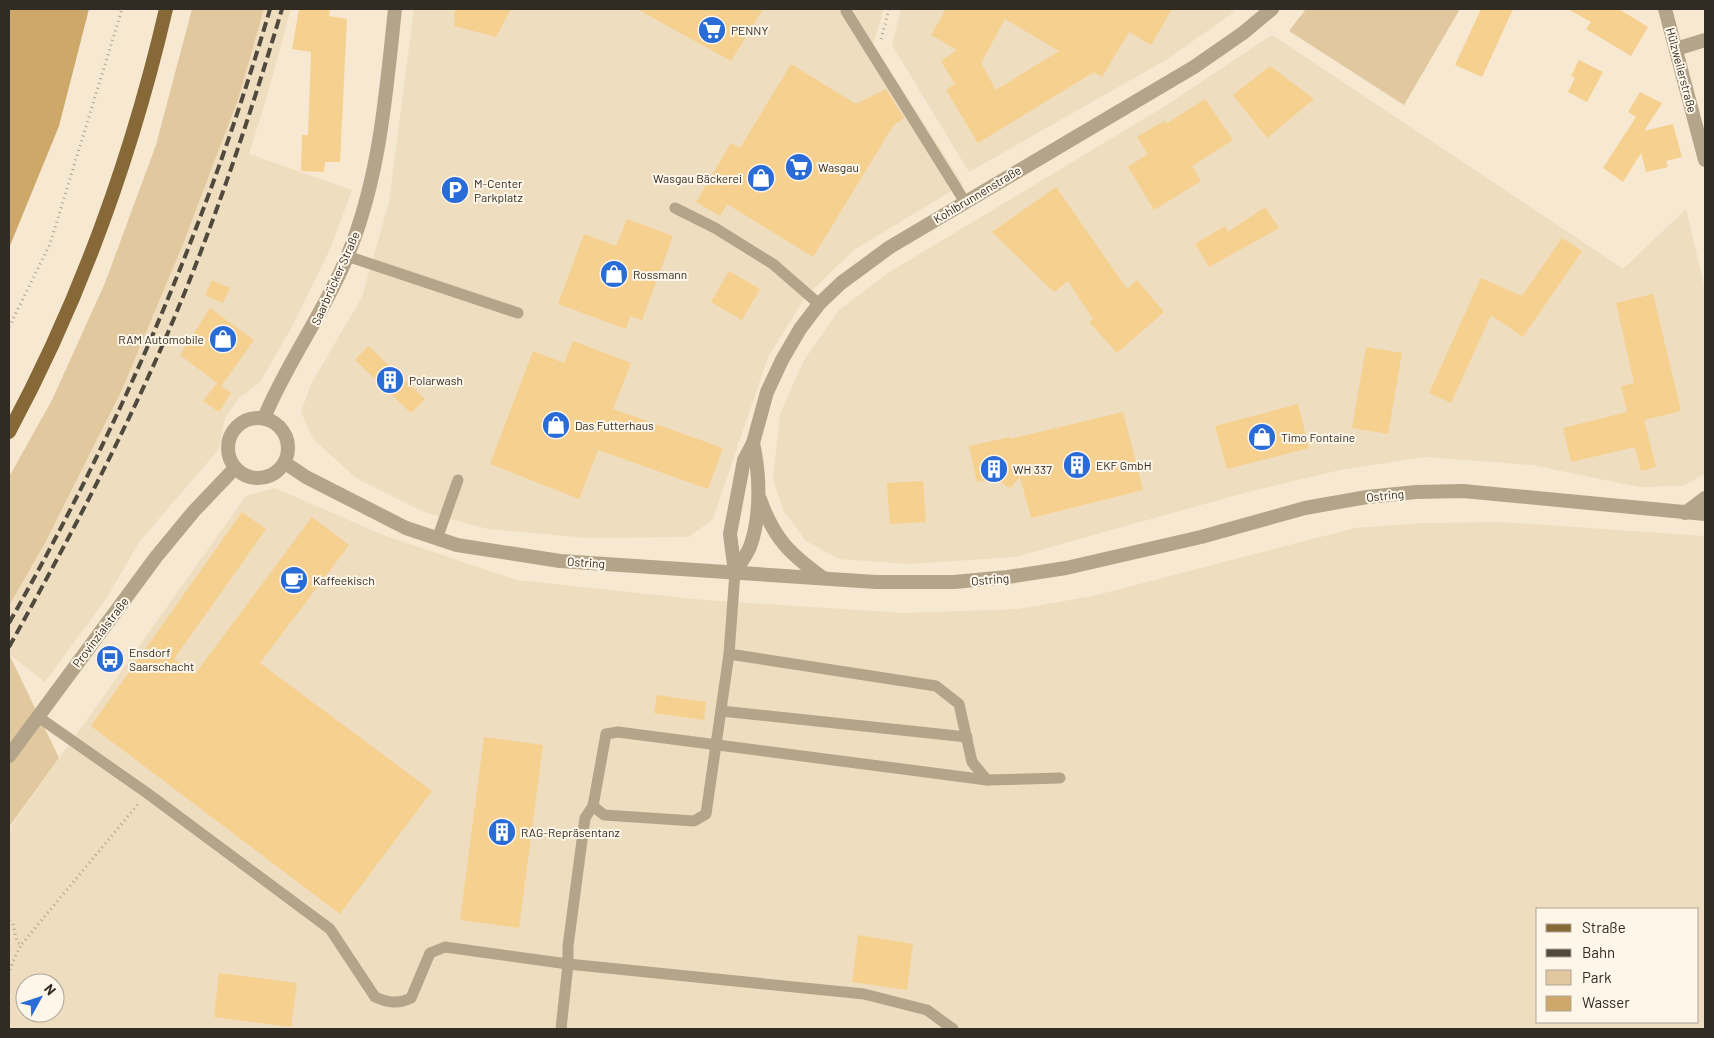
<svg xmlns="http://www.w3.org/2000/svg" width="1714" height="1038" viewBox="0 0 1714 1038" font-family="Barlow,sans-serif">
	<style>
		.built { fill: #efddbf; fill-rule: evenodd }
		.green { fill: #e2c89e }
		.water { fill: #cea869 }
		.building { fill: #f6d08f; fill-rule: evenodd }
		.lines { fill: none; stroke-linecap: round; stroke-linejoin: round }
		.path { stroke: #ada291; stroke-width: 3; stroke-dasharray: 1 4; stroke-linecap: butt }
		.service { stroke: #b4a489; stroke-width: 11 }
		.minor { stroke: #b4a489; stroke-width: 14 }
		.tertiary { stroke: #b4a489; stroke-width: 14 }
		.primary { stroke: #866936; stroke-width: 14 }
		.rail { stroke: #4f493e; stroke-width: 4; stroke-dasharray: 10 5; stroke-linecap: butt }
		.labels { text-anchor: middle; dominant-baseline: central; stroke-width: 4; stroke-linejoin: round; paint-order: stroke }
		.poi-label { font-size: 12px; fill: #302b23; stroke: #fef6e8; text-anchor: start }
		.street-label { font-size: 12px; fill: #302b23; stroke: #fef6e8 }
	</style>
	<rect width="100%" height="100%" fill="#f6e8d1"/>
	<g class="built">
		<polygon points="264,9 291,9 265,103 249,154 352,190 331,247 292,327 260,382 238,399 225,418 219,449 139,542 108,596 45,682 9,654 9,606 44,545 121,392 184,242 213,165 238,100"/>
		<polygon points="414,9 884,9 873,44 963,184 854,250 806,296 768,357 713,519 689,537 587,538 488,529 424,512 356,478 313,439 301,412 311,384 362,297 389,202"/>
		<polygon points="901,9 1229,9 1234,12 1166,60 969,172 892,45"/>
		<polygon points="1272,35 1623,269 1686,209 1705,289 1705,474 1682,486 1639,487 1532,465 1425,457 1340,470 1244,493 1015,557 909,564 839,559 806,541 783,510 773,479 780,414 803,362 838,311 888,273 1167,105"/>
		<path d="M275 488 383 535 517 580 704 600 905 613 1018 609 1093 596 1355 528 1424 523 1501 522 1705 536V1029H9V829L246 496ZM1538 909H1698V1022H1538ZM25 983H55V1013H25Z"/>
	</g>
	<g class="green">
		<polygon points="192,9 264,9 238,100 213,165 184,242 121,392 44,545 9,606 9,477 52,400 105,283 156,145"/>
		<polygon points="1306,9 1460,9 1404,105 1289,31"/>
		<polygon points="9,654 59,758 9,827"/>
	</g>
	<polygon class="water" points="9,9 89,9 59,126 9,248"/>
	<g class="building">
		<polygon points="299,9 330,9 329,16 347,19 340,162 325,162 324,172 301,171 302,135 308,135 311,52 292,49"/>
		<polygon points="455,9 511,9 496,37 454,26"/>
		<polygon points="637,9 763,9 731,61"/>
		<path d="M946 9H1172L1151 45 1129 32 1102 77 1094 72 978 143 946 90 955 84 941 61 957 50 931 35ZM1005 19 1059 51 996 90 981 63Z"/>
		<polygon points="1481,9 1513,9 1482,77 1455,65"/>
		<polygon points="1568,9 1619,9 1648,27 1631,56 1586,29 1591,22"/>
		<polygon points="1579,60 1603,72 1587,102 1568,92 1575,78 1571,76"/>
		<polygon points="791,64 856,104 886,89 904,118 893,126 813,257 727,204 720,216 696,202 731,143 740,148"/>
		<polygon points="1270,66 1314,99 1267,138 1233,95"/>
		<polygon points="1640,92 1662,103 1644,131 1673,124 1682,157 1666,161 1668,167 1646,172 1641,153 1623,182 1603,168 1636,117 1628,112"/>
		<polygon points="1205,99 1233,140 1192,166 1201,181 1154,210 1128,167 1148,154 1137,137 1164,121 1166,124"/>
		<polygon points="1056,187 1127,289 1137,280 1164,312 1117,353 1089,322 1093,319 1068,281 1054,292 992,232"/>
		<polygon points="1265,207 1279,228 1209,267 1195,244 1225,226 1228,232"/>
		<polygon points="627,219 673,236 642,320 630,316 626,329 558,304 584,234 616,246"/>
		<polygon points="1562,238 1582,251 1523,337 1491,315 1451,403 1429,393 1481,278 1522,296"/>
		<polygon points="729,271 760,289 742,320 711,302"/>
		<polygon points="212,280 230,288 223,303 205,295"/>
		<polygon points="1653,294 1681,411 1644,420 1656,467 1641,471 1635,447 1571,462 1563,428 1627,412 1621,386 1634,383 1616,303"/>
		<polygon points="210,308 254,340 221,386 180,355"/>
		<polygon points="573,341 631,363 613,409 723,448 708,489 598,450 579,499 490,464 533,351 564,363"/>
		<polygon points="368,346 425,399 411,413 355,360"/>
		<polygon points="1366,347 1402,353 1388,434 1352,428"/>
		<polygon points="217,383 231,393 219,412 203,401"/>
		<polygon points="1298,404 1309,448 1227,469 1215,426"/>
		<polygon points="1123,412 1143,490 1031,518 1020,477 1010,488 993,478 977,482 969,446 1010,437 1010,439"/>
		<polygon points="923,481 926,522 890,524 887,483"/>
		<polygon points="242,512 266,529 174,659 195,674 312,517 349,545 260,663 432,791 340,914 91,726"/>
		<polygon points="657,695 706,702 704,720 654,713"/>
		<polygon points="484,737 543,745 519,928 460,920"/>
		<polygon points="858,935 913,944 907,990 852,982"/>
		<polygon points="219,973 297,983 291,1027 214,1017"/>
	</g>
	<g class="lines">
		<g class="path">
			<polyline points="881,39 889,9"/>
			<polyline points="9,327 50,244 122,9"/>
			<polyline points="9,921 13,924 17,942 21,945 139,803"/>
			<polyline points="9,975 12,963 21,945"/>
		</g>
		<g class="service">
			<polyline points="846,11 965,202"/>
			<polyline points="675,208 715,228 773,264 819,304"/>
			<polyline points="347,256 518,313"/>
			<polyline points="437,539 458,480"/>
			<polyline points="729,654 936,686 959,704 972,762 987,780 1060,778"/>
			<polyline points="721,711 967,737"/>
			<path d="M37 716 147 793 330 929 375 997C389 1003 398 1004 411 998L430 953 445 947 568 964V946L585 818 593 806 606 734 618 732 987 780"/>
			<polyline points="593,806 604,815 694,821 706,814 729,654 735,572"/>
			<polyline points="561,1029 568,964 864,994 927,1010 953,1029"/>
		</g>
		<g class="minor">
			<polyline points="1676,49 1705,40"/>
			<path d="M760 499C774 539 790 554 823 578"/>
			<polyline points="735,572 730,534 744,460 753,443 767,392 782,360 800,329 819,304 841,283 890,247 1194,67 1243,33 1272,9"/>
			<path d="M735 572C740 563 748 554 751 544 761 514 760 474 753 443"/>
		</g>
		<g class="tertiary">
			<polyline points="1665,9 1705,160"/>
			<circle cx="258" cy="448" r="30"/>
			<path d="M264 418C287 362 324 313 347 257 380 178 386 93 395 9"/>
			<polyline points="285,463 306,477 406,528 457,545 560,561 876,582 954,582 1008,577 1066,568 1201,537 1305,508 1367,497 1416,492 1463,491 1705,514"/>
			<polyline points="1685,513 1705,498"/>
			<polyline points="9,756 156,557 194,511 235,468"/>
		</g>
		<path class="primary" d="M9 432C80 300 132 155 166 9"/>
		<g class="rail">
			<path d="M9 623C120 428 207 224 270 9"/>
			<path d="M9 647C69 539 127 430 175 316 217 216 251 113 282 9"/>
		</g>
	</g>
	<defs>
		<symbol id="supermarket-disc" viewBox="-11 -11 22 22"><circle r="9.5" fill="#296bd7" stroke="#fef6e8"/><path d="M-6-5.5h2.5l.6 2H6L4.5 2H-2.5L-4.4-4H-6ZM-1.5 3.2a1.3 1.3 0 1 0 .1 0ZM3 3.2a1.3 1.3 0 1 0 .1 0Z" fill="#fff"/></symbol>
		<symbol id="shop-disc" viewBox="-11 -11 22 22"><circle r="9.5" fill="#296bd7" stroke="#fef6e8"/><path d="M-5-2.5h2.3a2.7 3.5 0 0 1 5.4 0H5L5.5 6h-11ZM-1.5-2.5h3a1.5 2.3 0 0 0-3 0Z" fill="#fff"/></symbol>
		<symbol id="parking-disc" viewBox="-11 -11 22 22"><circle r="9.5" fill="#296bd7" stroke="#fef6e8"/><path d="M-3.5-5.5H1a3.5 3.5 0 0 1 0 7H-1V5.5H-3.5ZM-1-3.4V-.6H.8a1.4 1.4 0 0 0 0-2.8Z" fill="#fff"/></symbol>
		<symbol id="building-disc" viewBox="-11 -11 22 22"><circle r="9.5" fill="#296bd7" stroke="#fef6e8"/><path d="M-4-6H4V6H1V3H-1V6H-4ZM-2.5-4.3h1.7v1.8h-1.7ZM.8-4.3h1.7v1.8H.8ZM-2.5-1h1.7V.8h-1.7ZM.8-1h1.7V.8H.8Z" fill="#fff"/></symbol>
		<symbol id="cafe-disc" viewBox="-11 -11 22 22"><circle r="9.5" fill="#296bd7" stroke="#fef6e8"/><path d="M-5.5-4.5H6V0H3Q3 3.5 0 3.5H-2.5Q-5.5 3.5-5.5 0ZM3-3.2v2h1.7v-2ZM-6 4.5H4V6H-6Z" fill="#fff"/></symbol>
		<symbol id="bus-disc" viewBox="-11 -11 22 22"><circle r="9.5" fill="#296bd7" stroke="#fef6e8"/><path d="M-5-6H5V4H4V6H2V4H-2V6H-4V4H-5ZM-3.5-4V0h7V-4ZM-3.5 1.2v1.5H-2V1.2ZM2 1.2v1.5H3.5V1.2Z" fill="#fff"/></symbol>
	</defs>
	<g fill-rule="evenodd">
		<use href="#supermarket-disc" x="696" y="14" width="32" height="32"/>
		<use href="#supermarket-disc" x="783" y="151" width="32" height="32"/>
		<use href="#shop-disc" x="745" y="162" width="32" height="32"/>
		<use href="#parking-disc" x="439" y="174" width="32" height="32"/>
		<use href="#shop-disc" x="598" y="258" width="32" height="32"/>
		<use href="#shop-disc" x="207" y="323" width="32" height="32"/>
		<use href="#building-disc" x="374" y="364" width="32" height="32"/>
		<use href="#shop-disc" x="540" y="409" width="32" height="32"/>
		<use href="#shop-disc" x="1246" y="421" width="32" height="32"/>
		<use href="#building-disc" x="1061" y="449" width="32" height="32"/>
		<use href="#building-disc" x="978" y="453" width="32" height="32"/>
		<use href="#cafe-disc" x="278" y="564" width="32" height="32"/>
		<use href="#bus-disc" x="94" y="643" width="32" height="32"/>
		<use href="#building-disc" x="486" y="816" width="32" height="32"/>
	</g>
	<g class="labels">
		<g class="poi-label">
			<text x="731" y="30">PENNY</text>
			<text x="818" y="167">Wasgau</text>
			<text x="742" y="178" text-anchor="end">Wasgau Bäckerei</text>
			<text x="474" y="183">M-Center<tspan x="474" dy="14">Parkplatz</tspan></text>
			<text x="633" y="274">Rossmann</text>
			<text x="204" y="339" text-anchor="end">RAM Automobile</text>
			<text x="409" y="380">Polarwash</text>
			<text x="575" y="425">Das Futterhaus</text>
			<text x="1281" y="437">Timo Fontaine</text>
			<text x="1096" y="465">EKF GmbH</text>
			<text x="1013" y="469">WH 337</text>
			<text x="313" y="580">Kaffeekisch</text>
			<text x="129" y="652">Ensdorf<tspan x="129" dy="14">Saarschacht</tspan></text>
			<text x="521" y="832">RAG-Repräsentanz</text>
		</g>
		<g class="street-label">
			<text transform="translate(1682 70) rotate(75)">Hülzweilerstraße</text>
			<text transform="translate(977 194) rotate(-31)">Kohlbrunnenstraße</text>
			<text transform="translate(335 278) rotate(-66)">Saarbrücker Straße</text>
			<text transform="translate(1385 495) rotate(-6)">Ostring</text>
			<text transform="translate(586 562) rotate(4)">Ostring</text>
			<text transform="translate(990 579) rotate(-5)">Ostring</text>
			<text transform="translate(100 632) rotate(-53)">Provinzialstraße</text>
		</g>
	</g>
	<rect width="1714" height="1038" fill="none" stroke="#302b23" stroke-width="20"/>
	<rect x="1536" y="908" width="162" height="115" fill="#fef6e8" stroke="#aca599"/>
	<rect x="1546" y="924" width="25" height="8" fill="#866936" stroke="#aca599"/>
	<text x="1582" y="933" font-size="15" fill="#302b23">Straße</text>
	<rect x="1546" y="949" width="25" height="8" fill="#4f493e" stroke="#aca599"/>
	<text x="1582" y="958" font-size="15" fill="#302b23">Bahn</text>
	<rect x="1546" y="970" width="25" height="15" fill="#e2c89e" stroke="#aca599"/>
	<text x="1582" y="983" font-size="15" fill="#302b23">Park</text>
	<rect x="1546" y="996" width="25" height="15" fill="#cea869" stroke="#aca599"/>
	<text x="1582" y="1008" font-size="15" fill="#302b23">Wasser</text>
	<g transform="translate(40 998) rotate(50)"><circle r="24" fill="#fef6e8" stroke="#aca599"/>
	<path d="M0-4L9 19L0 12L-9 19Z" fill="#296bd7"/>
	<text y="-8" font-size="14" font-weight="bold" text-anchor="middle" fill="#302b23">N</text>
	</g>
</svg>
